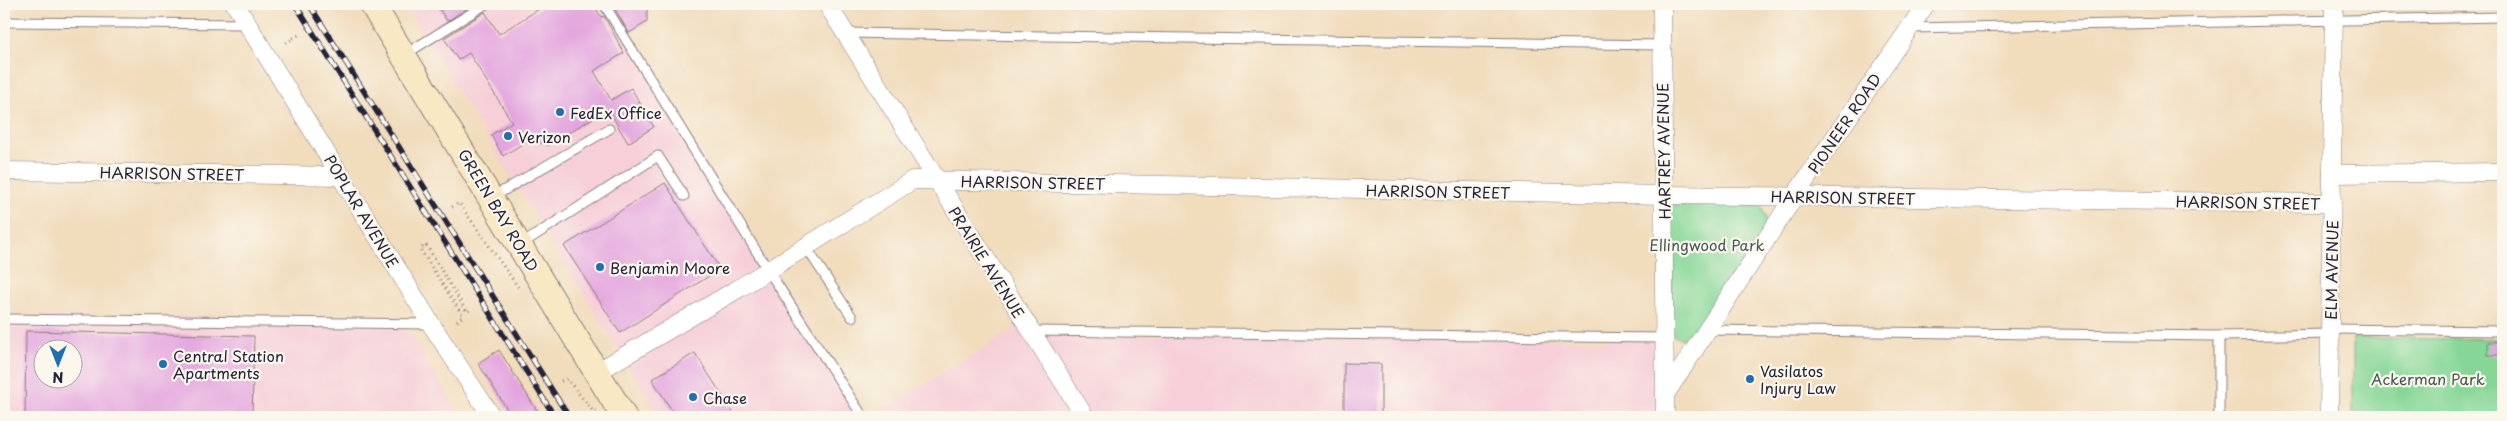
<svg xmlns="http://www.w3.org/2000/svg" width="2507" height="421" viewBox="0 0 2507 421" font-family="'Playpen Sans',sans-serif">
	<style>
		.built { fill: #f6cfd8; fill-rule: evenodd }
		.green { fill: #86d797; stroke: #547c69 }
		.building { fill: #e4a5df; fill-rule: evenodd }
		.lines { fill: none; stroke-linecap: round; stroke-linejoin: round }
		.lane-casing { stroke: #8a7f7c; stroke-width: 11 }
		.street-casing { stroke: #8a7f7c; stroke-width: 19 }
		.secondary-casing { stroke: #8a7f7c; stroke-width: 27 }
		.path { stroke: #8a7f7c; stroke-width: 3; stroke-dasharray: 1 4; stroke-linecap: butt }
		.lane { stroke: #fff; stroke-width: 9 }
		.street { stroke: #fff; stroke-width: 18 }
		.secondary { stroke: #f8e8c3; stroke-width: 25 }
		.rail-casing { stroke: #22223b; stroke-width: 5.5 }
		.rail { stroke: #fbf7ec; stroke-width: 4; stroke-dasharray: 11; stroke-linecap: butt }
		.poi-dot { fill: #1f6fb2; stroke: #fbf7ec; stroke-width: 2 }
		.labels { text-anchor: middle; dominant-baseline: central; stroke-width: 4.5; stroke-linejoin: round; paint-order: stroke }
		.poi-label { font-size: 15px; fill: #22223b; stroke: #fbf7ec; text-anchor: start }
		.street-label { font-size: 15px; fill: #22223b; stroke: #fbf7ec }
		.park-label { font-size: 15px; fill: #405857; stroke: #fbf7ec }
	</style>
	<rect width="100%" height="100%" fill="#fbf7ec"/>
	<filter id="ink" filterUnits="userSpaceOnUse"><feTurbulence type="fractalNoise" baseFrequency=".02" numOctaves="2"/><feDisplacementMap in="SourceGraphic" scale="10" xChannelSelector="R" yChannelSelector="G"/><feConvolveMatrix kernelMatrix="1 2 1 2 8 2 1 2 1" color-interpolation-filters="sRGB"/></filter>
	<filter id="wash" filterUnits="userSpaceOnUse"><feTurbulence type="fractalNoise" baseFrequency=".0096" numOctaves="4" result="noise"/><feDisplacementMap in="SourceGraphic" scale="20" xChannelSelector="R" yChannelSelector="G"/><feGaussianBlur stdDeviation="1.12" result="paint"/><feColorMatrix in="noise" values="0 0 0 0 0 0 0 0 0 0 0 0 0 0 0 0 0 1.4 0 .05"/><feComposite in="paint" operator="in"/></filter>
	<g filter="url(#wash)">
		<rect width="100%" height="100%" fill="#f1dcbc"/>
		<g class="built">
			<polygon points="404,4 607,4 865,417 660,417"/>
			<path d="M4 316 399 317 461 417H4ZM42 348H72V378H42Z"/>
			<polygon points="1023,324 1028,333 1657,341 1657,417 870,417"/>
		</g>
		<g class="green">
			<path d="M1673 205 1756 206 1762 208 1766 219 1764 228 1697 331C1691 341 1681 341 1672 334L1670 209Z"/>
			<polygon points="2353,338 2503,339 2503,417 2353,417"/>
		</g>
		<g id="blocks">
			<g class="building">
				<polygon points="436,4 475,4 447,21"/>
				<polygon points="547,4 593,4 601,17 604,16 624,53 594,71 611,100 631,88 654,127 628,143 608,109 548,145 530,139 503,156 491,135 512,122 469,53 458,60 444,38 485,12 499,34"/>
				<polygon points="624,4 647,4 647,22 629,33 615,9"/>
				<polygon points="665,183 720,269 620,333 564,246"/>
				<path d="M26 331 254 336 252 417H25ZM42 348H72V378H42Z"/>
				<rect x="2488" y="342" width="15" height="13"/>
				<polygon points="499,350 541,417 512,417 478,363"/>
				<polygon points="695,353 736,417 676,417 652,379"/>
				<polygon points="1344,363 1381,364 1381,417 1344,417"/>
			</g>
		</g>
	</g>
	<g filter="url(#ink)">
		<use href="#blocks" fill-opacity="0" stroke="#8a7f7c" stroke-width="1"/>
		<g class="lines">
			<defs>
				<g id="lane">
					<polyline points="604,4 768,270 863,417"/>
					<polyline points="4,22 247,24"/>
					<polyline points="1909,28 2503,17"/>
					<polyline points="845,33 1662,45"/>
					<polyline points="404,55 486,4"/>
					<polyline points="491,198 609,129"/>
					<polyline points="520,245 658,156 684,196"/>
					<polyline points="806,247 852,317"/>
					<polyline points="4,319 431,324"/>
					<polyline points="2330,329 2503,331"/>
					<polyline points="1707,330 2219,336 2330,334"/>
					<polyline points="1031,331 1665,338"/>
					<polyline points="2219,417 2219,336"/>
				</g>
				<g id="street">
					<polyline points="235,4 431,324 492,417"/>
					<polyline points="827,4 1085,417"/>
					<polyline points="1662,4 1665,417"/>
					<polyline points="4,171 341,176"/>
					<polyline points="2332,174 2503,172"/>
					<polyline points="597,372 741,287 913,180 1664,195 2332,203"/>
					<polyline points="1666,393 1794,197 1926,4"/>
					<polyline points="2329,417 2334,4"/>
				</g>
				<polyline id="secondary" points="372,4 624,417"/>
			</defs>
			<use href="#lane" class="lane-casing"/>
			<use href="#street" class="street-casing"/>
			<use href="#secondary" class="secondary-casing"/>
			<g class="path">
				<polyline points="293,38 301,34"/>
				<polyline points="286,43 291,40"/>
				<polyline points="452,207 459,203 518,287"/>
				<polyline points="457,321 463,316 420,249 426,245 467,312 470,310"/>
				<polyline points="561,381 567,379 593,411 597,411"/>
			</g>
			<use href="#lane" class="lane"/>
			<use href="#street" class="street"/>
			<use href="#secondary" class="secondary"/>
			<defs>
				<g id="rail">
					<polyline points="295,4 555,417"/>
					<polyline points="309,4 569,417"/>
				</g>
			</defs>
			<use href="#rail" class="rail-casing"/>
			<use href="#rail" class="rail"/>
		</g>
	</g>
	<g class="poi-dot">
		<circle cx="560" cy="112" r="5"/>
		<circle cx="508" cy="136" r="5"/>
		<circle cx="600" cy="267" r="5"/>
		<circle cx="163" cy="364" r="5"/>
		<circle cx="1750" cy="379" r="5"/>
		<circle cx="693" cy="397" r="5"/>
	</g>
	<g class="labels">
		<g class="poi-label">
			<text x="570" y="112">FedEx Office</text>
			<text x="518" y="136">Verizon</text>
			<text x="610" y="267">Benjamin Moore</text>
			<text x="173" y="355">Central Station<tspan x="173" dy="17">Apartments</tspan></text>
			<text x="1760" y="370">Vasilatos<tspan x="1760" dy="17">Injury Law</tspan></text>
			<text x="703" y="397">Chase</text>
		</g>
		<g class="street-label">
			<text transform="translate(1844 123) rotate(-56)">PIONEER ROAD</text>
			<text transform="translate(1663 151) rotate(-91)">HARTREY AVENUE</text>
			<text transform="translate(172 173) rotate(1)">HARRISON STREET</text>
			<text transform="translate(1033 182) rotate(1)">HARRISON STREET</text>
			<text transform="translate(1438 191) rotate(1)">HARRISON STREET</text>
			<text transform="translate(1843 197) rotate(1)">HARRISON STREET</text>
			<text transform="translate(2248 202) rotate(1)">HARRISON STREET</text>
			<text transform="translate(499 210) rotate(59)">GREEN BAY ROAD</text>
			<text transform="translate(362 211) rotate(59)">POPLAR AVENUE</text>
			<text transform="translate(987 262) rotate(58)">PRAIRIE AVENUE</text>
			<text transform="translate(2331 270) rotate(-89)">ELM AVENUE</text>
		</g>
		<g class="park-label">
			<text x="1707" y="244">Ellingwood Park</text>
			<text x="2428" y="378">Ackerman Park</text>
		</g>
	</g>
	<rect width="2507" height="421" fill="none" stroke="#fbf7ec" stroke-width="20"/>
	<g transform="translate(58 364) rotate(180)"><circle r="24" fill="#fbf7ec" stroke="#a4a2a5"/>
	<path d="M0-4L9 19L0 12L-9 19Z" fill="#1f6fb2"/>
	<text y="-8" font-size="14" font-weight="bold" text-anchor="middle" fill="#22223b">N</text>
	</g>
</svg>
